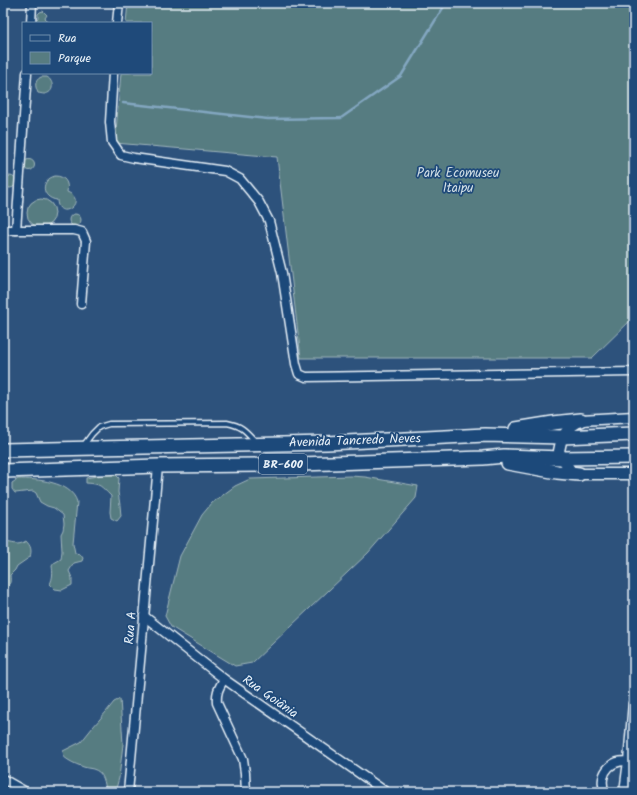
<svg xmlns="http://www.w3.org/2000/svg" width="637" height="795" viewBox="0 0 637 795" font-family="Kalam,sans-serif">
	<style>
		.green { fill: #577c81; stroke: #a0b6bc }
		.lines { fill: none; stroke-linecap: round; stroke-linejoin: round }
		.stream { stroke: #83a7c1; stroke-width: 2.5 }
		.service-casing { stroke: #e8f1f8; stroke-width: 7 }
		.minor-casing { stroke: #e8f1f8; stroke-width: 11 }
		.tertiary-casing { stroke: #e8f1f8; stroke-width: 13 }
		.primary-casing { stroke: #e8f1f8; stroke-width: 16 }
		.service { stroke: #1f4a7a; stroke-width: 4 }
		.minor { stroke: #1f4a7a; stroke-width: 8 }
		.tertiary { stroke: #1f4a7a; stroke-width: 10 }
		.primary { stroke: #1f4a7a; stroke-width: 13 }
		.labels { text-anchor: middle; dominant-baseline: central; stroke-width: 3.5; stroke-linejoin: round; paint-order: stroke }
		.shield { fill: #1f4a7a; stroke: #acbfd2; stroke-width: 1 }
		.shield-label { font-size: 12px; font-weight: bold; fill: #e8f1f8 }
		.park-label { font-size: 13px; fill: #d2dfe6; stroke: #1f4a7a }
		.street-label { font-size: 13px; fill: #e8f1f8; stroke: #1f4a7a }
	</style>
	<rect width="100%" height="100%" fill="#2d527c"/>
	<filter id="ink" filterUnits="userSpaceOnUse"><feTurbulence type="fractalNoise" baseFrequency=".025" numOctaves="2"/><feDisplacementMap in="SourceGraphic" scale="8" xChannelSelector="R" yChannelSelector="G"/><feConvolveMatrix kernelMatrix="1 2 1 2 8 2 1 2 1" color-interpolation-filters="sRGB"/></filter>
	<g filter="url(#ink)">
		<g class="green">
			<polygon points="128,3 634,3 634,317 592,358 301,358 277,157 115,143 121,73 151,73 151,23 126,23"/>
			<polygon points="43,11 47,15 45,18 47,20 46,23 34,23 34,22 38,18 38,14 40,12"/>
			<path d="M41 77H47C54 81 55 93 44 94 43 94 39 93 38 93 35 86 34 81 41 77Z"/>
			<circle cx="29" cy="165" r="5.5"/>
			<path d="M55 176C65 176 69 183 67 192 90 201 58 223 57 200 41 198 40 180 55 176Z"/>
			<circle cx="10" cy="182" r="6"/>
			<circle cx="41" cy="213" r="14"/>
			<circle cx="75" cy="220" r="6"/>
			<path d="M108 474H115L119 478 118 492 120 505 121 516 117 521 111 518 110 512 111 496C100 486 102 484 86 483V478Z"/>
			<polygon points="3,476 7,476 3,518"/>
			<polygon points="351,476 365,477 418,486 416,498 368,553 252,663 235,666 171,627 165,616 180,556 202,515 212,503 235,486 250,479"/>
			<path d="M18 479C36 479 71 481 77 502L73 543 75 553 80 554 83 558 82 561 74 563 69 571 72 578V585L62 590 55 589 50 584C53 578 53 572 52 566L54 563 61 559 62 551 61 534 63 530 64 524 63 515 54 508 47 506 40 502 36 493 33 491 15 493 12 489V483Z"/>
			<path d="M26 541C31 546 32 550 30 557L17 566 15 570 10 575C11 582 10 587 3 591V542C13 542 17 547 26 541Z"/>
			<path d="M120 699 123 744 119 778 115 792H106C105 783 104 772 93 769 89 768 85 768 81 766 75 764 69 761 64 757L63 751 81 742 93 727 106 712 114 702Z"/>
		</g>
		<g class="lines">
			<polyline class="stream" points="123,103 268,119 341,118 401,76 446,3"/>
			<defs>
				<path id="service" d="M83 446 92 434 99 427 109 424 227 423C242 426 245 430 255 441"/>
				<g id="minor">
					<polyline points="31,23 32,3"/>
					<polyline points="117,23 119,3"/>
					<polyline points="113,73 110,122 112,142 121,155 134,158 225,171 240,179 259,202 269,221 282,273 296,364 299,374 306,377 634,372"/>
					<polyline points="3,230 74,230 82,232 86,241 81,304"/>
					<polyline points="16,230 27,73"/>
					<polyline points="144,616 224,679 386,792"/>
					<path d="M224 679C219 688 216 692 217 703L243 759 245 773 246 792"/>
					<polyline points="3,779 26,792"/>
					<polyline points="128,792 158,466"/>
					<path d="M605 792C596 773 615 754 634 764"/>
				</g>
				<g id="tertiary">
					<polyline points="634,417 581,420 569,428 562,437 559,451 562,458 571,471 579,474 634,474"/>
					<polyline points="625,792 629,761 634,702"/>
				</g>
				<g id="primary">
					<polyline points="516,429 553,423 581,420"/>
					<polyline points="3,450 327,443 485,435 562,437 634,434"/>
					<polyline points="508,463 557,472 579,474"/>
					<polyline points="3,471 158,466 270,465 483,458 504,456 562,458 634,457"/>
				</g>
			</defs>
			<use href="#service" class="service-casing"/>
			<use href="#minor" class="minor-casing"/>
			<use href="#tertiary" class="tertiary-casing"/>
			<use href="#primary" class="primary-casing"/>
			<use href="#service" class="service"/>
			<use href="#minor" class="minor"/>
			<use href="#tertiary" class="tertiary"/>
			<use href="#primary" class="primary"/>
		</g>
	</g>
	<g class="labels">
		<rect class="shield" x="259" y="454" width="48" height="20" rx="3"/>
		<g class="shield-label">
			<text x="283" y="464">BR-600</text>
		</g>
		<g class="park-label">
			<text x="458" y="173">Park Ecomuseu<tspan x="458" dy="15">Itaipu</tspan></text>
		</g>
		<g class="street-label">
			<text transform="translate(355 441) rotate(-2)">Avenida Tancredo Neves</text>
			<text transform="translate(131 628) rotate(-85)">Rua A</text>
			<text transform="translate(270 697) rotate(35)">Rua Goiânia</text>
		</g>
	</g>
	<rect width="637" height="795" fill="none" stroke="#1f4a7a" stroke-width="16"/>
	<rect x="8" y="8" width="621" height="779" fill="none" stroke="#e8f1f8" stroke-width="1.5" filter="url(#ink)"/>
	<rect x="22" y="22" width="130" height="52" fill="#1f4a7a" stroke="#6f8dac"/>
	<rect x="30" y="35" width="20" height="6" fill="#1f4a7a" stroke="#6f8dac"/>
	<text x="58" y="42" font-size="12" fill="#e8f1f8">Rua</text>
	<rect x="30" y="52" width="20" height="12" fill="#577c81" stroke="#6f8dac"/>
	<text x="58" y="62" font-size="12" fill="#e8f1f8">Parque</text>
</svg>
